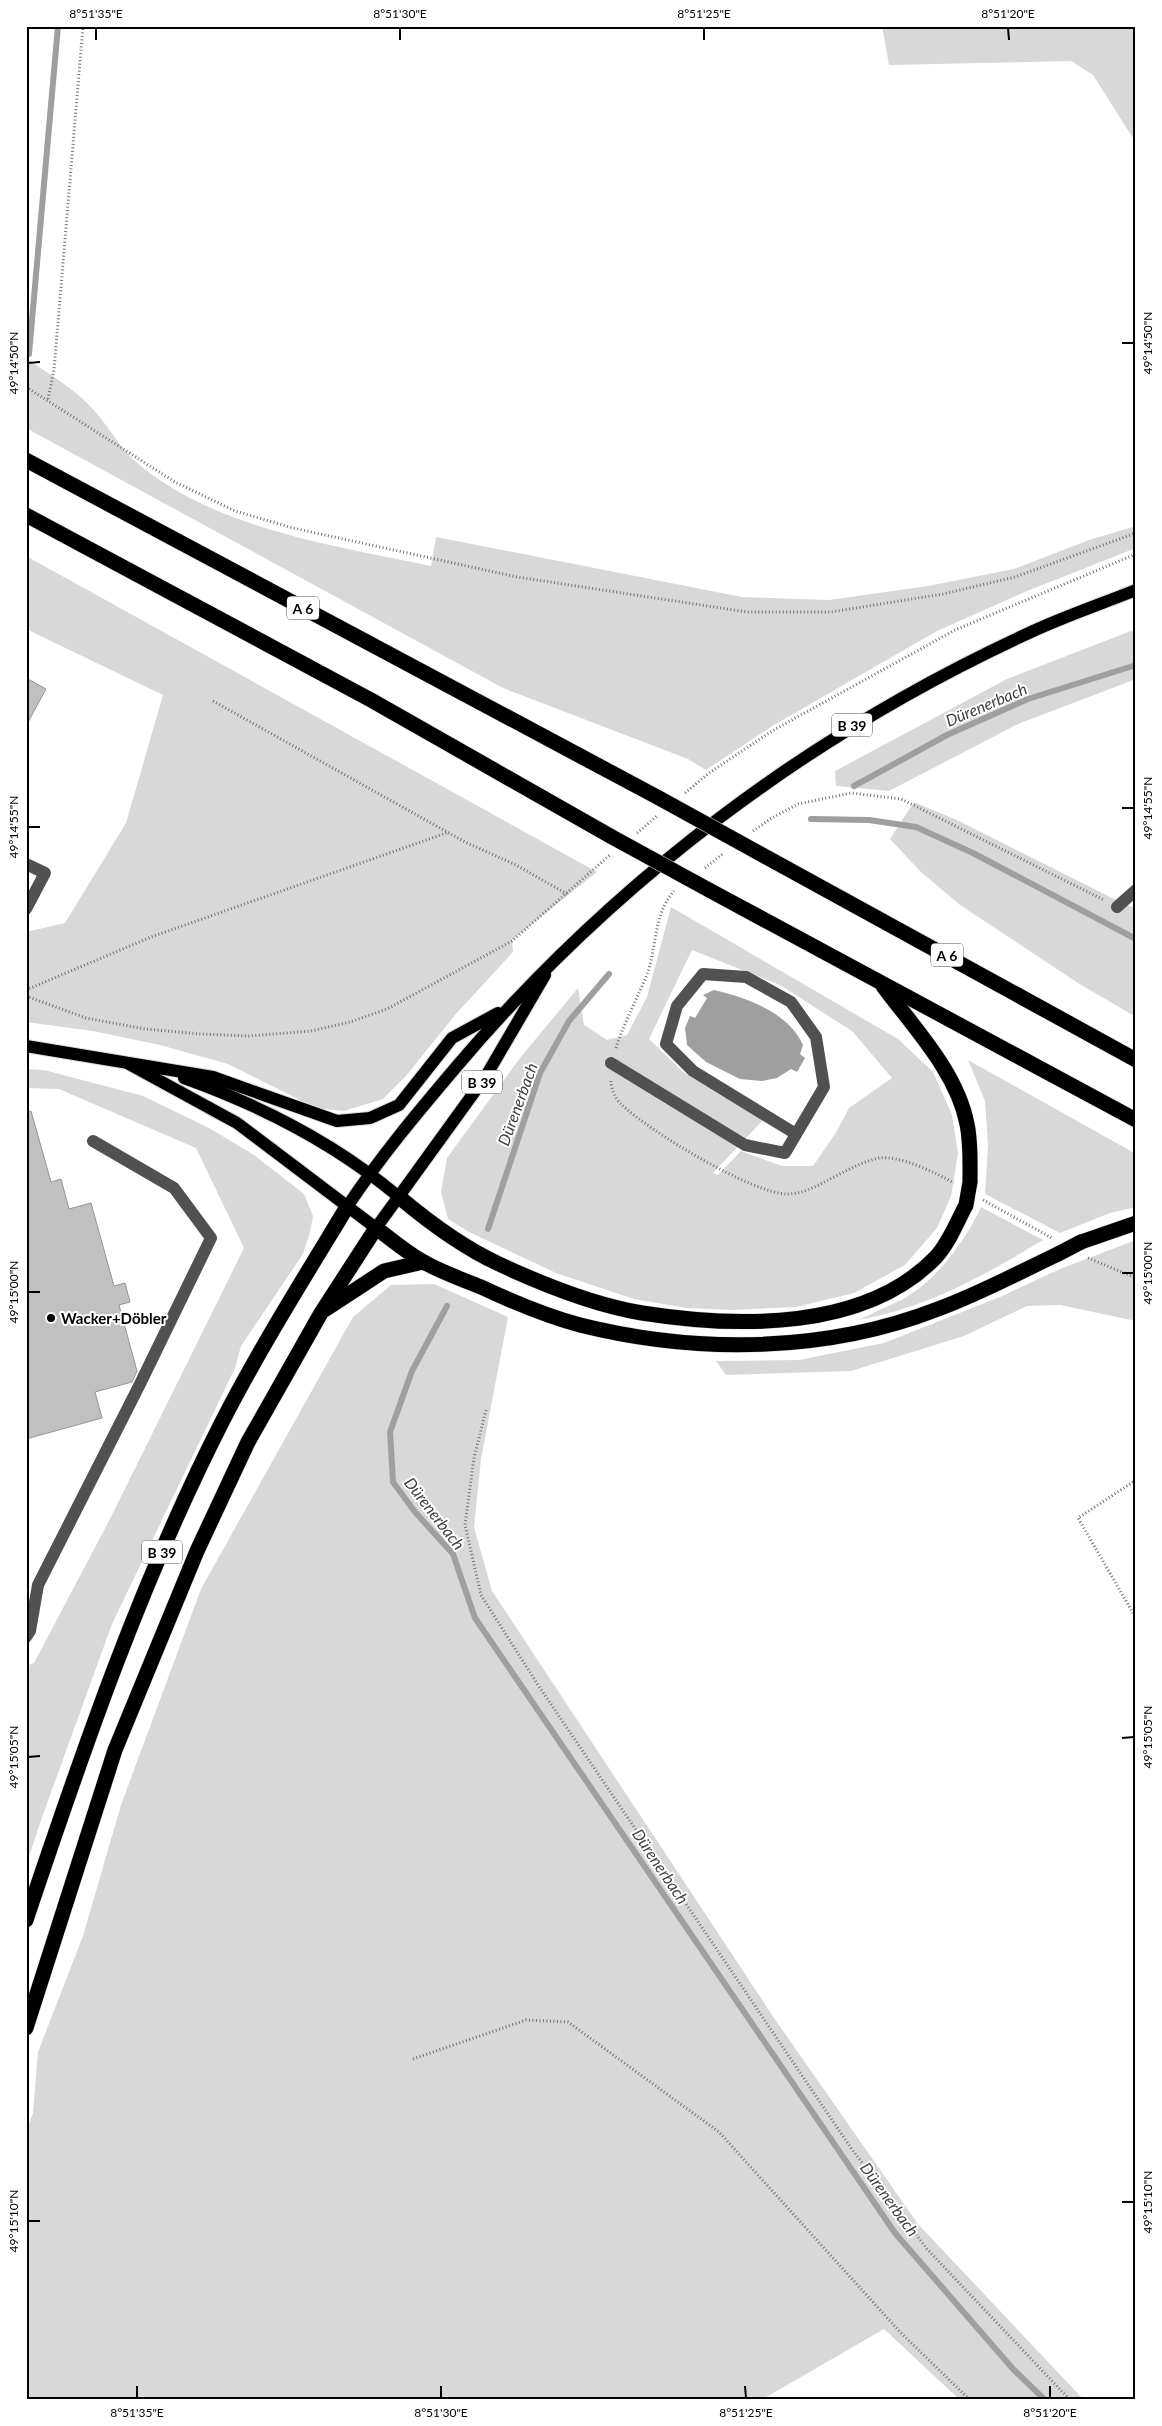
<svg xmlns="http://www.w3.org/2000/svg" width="1162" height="2426" viewBox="0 0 1162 2426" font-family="Lato,sans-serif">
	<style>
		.green { fill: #d8d8d8; fill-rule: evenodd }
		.water { fill: #9f9f9f }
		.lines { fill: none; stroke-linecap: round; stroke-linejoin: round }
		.stream { stroke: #9f9f9f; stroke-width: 6 }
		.building { fill: #c0c0c0; stroke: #959595 }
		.major-casing { stroke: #dbdbdb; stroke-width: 14 }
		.highway-casing { stroke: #dbdbdb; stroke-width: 16 }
		.path { stroke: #737373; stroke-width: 3; stroke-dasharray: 1 2.5; stroke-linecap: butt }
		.minor { stroke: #515151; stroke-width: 12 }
		.major { stroke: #000; stroke-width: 12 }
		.highway { stroke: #000; stroke-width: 15 }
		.highway-bridge-casing { stroke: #dbdbdb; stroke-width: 16; stroke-linecap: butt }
		.highway-bridge { stroke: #000; stroke-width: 15 }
		.ticks { fill: none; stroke: #000; stroke-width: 2 }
		.poi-dot { fill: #000; stroke: #fff; stroke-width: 2 }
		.labels { text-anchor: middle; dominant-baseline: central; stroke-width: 4; stroke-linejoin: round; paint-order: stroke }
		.shield { fill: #fff; stroke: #4c4c4c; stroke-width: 1 }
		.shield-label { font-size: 14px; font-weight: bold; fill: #000 }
		.poi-label { font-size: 15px; font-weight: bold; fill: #000; stroke: #fff; text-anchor: start }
		.water-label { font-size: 16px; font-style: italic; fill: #404040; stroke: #fff }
		.neatline { fill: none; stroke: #000; stroke-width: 2 }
		.ticks-label { font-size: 12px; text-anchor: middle; fill: #000 }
	</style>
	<rect width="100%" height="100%" fill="#fff"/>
	<g class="green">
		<polygon points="882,26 1136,26 1136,143 1093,75 1071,61 889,65"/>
		<path d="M26 358C47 373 72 387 90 406 107 423 118 446 136 462 214 529 333 545 431 566L436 537 742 597 829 600 928 586 1014 569 1089 540 1136 526V548L1027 591 937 631 774 725 706 770 688 759 503 688 26 428Z"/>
		<polygon points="26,556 597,872 512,940 513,952 455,1015 406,1076 383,1099 344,1111 316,1108 228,1064 160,1045 93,1031 26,1022 26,932 65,923 126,823 163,695 26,629"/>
		<polygon points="1136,629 1136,679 1018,724 889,791 836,786 835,771 1007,679"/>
		<polygon points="914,802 959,821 1124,904 1136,908 1136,1017 1078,983 960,905 920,871 890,839"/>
		<path d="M671 907 898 1039 933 1072 952 1115 958 1153 951 1196 937 1228 905 1265 854 1293 796 1307 733 1310 686 1308 634 1299 556 1273 469 1232 448 1219 441 1192 447 1158 520 1058 578 988 584 1025 607 1040 627 1035 647 997ZM692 950 780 985 852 1031 892 1078 849 1108 837 1131 813 1166H782L741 1151 718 1175 713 1173 763 1120 683 1072 649 1039Z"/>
		<polygon points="968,1060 1136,1154 1136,1207 1110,1213 1060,1233 985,1194 988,1145 985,1101"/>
		<polygon points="26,1069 44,1070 143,1096 209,1128 254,1155 304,1194 313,1216 310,1232 303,1254 241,1346 235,1368 112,1624 40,1823 26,1866 26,1666 34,1663 111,1517 244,1248 196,1148 59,1089 26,1088"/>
		<path d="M981 1207 1043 1240C985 1275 927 1308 858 1320 873 1313 887 1307 901 1300 935 1282 965 1242 981 1207Z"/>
		<polygon points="1136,1240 1136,1321 1060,1305 1027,1306 964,1336 851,1371 726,1375 716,1361 799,1360 884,1343 1000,1297 1060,1269"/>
		<polygon points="434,1284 508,1317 481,1459 474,1527 492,1591 774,2018 918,2224 1084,2400 960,2400 884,2329 761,2400 26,2400 26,2133 33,2113 38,2052 83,1936 121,1805 201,1589 353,1317 391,1285"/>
	</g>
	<path class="water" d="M714 990C747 998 788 1012 803 1045L800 1054 805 1058 797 1072 791 1069 777 1078 762 1081 740 1079 706 1062 687 1045 685 1028 690 1016 695 1018 707 998 703 995Z"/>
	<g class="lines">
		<g class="stream">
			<polyline points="29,354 58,26"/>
			<polyline points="854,786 947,735 1028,699 1136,665"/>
			<polyline points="811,819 869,820 916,827 973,853 1136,939"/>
			<polyline points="488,1229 540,1073 569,1021 609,974"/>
			<polyline points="447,1306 412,1371 390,1432 393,1482 415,1512 453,1554 475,1618 895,2233 1013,2369 1045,2400"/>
		</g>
	</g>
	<g class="building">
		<polygon points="26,678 46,689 26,726"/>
		<polygon points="31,1111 51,1182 61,1179 69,1209 91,1203 114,1286 125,1283 130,1302 119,1305 137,1371 132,1382 95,1392 102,1418 26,1439 26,1112"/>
	</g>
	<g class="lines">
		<defs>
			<g id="major">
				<polyline points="26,1046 213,1077 337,1121 370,1118 399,1105 452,1038 498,1013"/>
				<polyline points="129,1064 237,1123 376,1228 486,1076 545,975"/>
				<path d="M184 1078C262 1106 335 1143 399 1197"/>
				<path d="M347 1207C380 1157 418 1112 457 1066 614 881 810 733 1031 632 1065 616 1101 604 1136 590"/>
			</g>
			<g id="highway">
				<polyline points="26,460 659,798"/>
				<polyline points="26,515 371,700 612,837"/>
				<polyline points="757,852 1136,1060"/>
				<polyline points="709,890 1136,1120"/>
				<path d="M883 986C914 1028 957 1072 967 1124 971 1143 970 1163 970 1182"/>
				<path d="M399 1197C430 1223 462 1247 499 1264 544 1285 594 1305 642 1313 737 1328 865 1331 936 1257 949 1243 957 1222 966 1205"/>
				<polyline points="1081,1242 1136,1223"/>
				<polyline points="326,1309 384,1271 423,1262"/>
				<path d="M26 1920C83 1750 141 1581 222 1422 260 1348 304 1278 347 1207"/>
				<path d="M26 2028 115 1750 197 1551 248 1442 321 1313 376 1228C391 1239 406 1252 422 1261 440 1272 462 1279 481 1287 513 1302 546 1316 580 1325 696 1354 825 1353 938 1309 979 1294 1018 1273 1058 1254"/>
			</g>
		</defs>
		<use href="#major" class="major-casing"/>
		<use href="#highway" class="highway-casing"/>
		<g class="path">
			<polyline points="26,387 175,482 235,511 293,528 517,577 747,612 831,612 943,594 1015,577 1136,533"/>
			<polyline points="48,399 54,370 83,26"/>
			<polyline points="213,701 465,842 516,865 567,894"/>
			<polyline points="685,793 709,773 772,731 955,630 1136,554"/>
			<polyline points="753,831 770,819 798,804 851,793 901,799 1104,900"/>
			<polyline points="637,833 657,816"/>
			<polyline points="705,868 724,853"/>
			<polyline points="26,990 151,937 449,832"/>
			<polyline points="26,996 86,1018 145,1029 201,1034 249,1036 311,1031 350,1022 387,1009 512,941 611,854"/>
			<path d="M616 1048C624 1023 636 1001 646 977 657 950 653 914 674 891"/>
			<path d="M611 1081C611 1088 616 1100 621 1104 647 1130 753 1194 787 1194 803 1194 817 1186 830 1179 846 1171 861 1162 879 1158 900 1155 936 1173 954 1183"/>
			<polyline points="983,1200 1052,1238"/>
			<polyline points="1088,1258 1136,1278"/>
			<polyline points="486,1410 474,1458 465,1525 481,1595 538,1685 851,2148 927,2249 1070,2400"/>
			<polyline points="1136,1480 1078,1518 1136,1618"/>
			<polyline points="413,2059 526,2020 568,2022 719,2132 900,2332 970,2400"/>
		</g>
		<g class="minor">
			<polyline points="26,864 45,873 26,909"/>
			<polyline points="1117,907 1136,890"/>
			<polyline points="611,1063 745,1145 785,1153 824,1087 816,1037 791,1002 746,977 703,974 677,1006 666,1044 693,1071 796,1134"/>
			<polyline points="26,1637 30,1631 38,1585 139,1386 211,1238 174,1188 93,1141"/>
		</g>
		<use href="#major" class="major"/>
		<use href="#highway" class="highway"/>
		<defs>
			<g id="highway-bridge">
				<polyline points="659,798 757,852"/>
				<polyline points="612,837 709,890"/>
				<polyline points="966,1205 970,1182"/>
				<polyline points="1058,1254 1081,1242"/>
			</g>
		</defs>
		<use href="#highway-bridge" class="highway-bridge-casing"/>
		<use href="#highway-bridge" class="highway-bridge"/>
	</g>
	<path class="ticks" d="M96 28V40M400 28V40M704 28V40M1008 28 1009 40M1122 343H1134M28 363 40 362M1122 808H1134M28 827H40M1122 1273H1134M28 1292H40M1122 1738 1134 1737M28 1757 40 1756M1122 2202H1134M28 2221H40M137 2386V2398M441 2386V2398M745 2386 746 2398M1050 2386V2398"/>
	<circle class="poi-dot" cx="51" cy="1318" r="5"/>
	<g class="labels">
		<g class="shield">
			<rect x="287" y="596.5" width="32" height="23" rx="4"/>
			<rect x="832" y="713.5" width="40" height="23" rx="4"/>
			<rect x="931" y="943.5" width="32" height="23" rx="4"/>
			<rect x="462" y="1070.5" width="40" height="23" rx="4"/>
			<rect x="142" y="1540.5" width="40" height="23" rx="4"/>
		</g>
		<g class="shield-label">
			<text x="303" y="608">A 6</text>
			<text x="852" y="725">B 39</text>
			<text x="947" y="955">A 6</text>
			<text x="482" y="1082">B 39</text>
			<text x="162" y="1552">B 39</text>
		</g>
		<g class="poi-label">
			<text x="61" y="1318">Wacker+Döbler</text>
		</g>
		<g class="water-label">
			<text transform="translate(986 704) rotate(-23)">Dürenerbach</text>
			<text transform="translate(517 1104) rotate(-70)">Dürenerbach</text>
			<text transform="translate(435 1513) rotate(52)">Dürenerbach</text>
			<text transform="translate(661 1866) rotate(56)">Dürenerbach</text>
			<text transform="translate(890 2199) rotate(54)">Dürenerbach</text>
		</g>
	</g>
	<rect width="1162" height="2426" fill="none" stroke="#ffffff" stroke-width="55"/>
	<rect x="28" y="28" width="1106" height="2370" class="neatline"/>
	<g class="ticks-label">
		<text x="96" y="18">8°51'35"E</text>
		<text x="400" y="18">8°51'30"E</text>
		<text x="704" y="18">8°51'25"E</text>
		<text x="1008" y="18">8°51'20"E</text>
		<text transform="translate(1148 343) rotate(-90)" y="4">49°14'50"N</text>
		<text transform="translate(14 363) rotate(-90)" y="4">49°14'50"N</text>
		<text transform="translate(1148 808) rotate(-90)" y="4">49°14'55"N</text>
		<text transform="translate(14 827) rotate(-90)" y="4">49°14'55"N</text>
		<text transform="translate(1148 1273) rotate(-90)" y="4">49°15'00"N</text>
		<text transform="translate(14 1292) rotate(-90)" y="4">49°15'00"N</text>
		<text transform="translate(1148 1737) rotate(-90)" y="4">49°15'05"N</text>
		<text transform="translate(14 1757) rotate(-90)" y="4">49°15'05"N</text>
		<text transform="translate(1148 2202) rotate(-90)" y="4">49°15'10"N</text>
		<text transform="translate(14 2221) rotate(-90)" y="4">49°15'10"N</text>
		<text x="137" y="2417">8°51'35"E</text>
		<text x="441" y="2417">8°51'30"E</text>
		<text x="746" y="2417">8°51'25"E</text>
		<text x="1050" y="2417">8°51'20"E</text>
	</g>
</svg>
